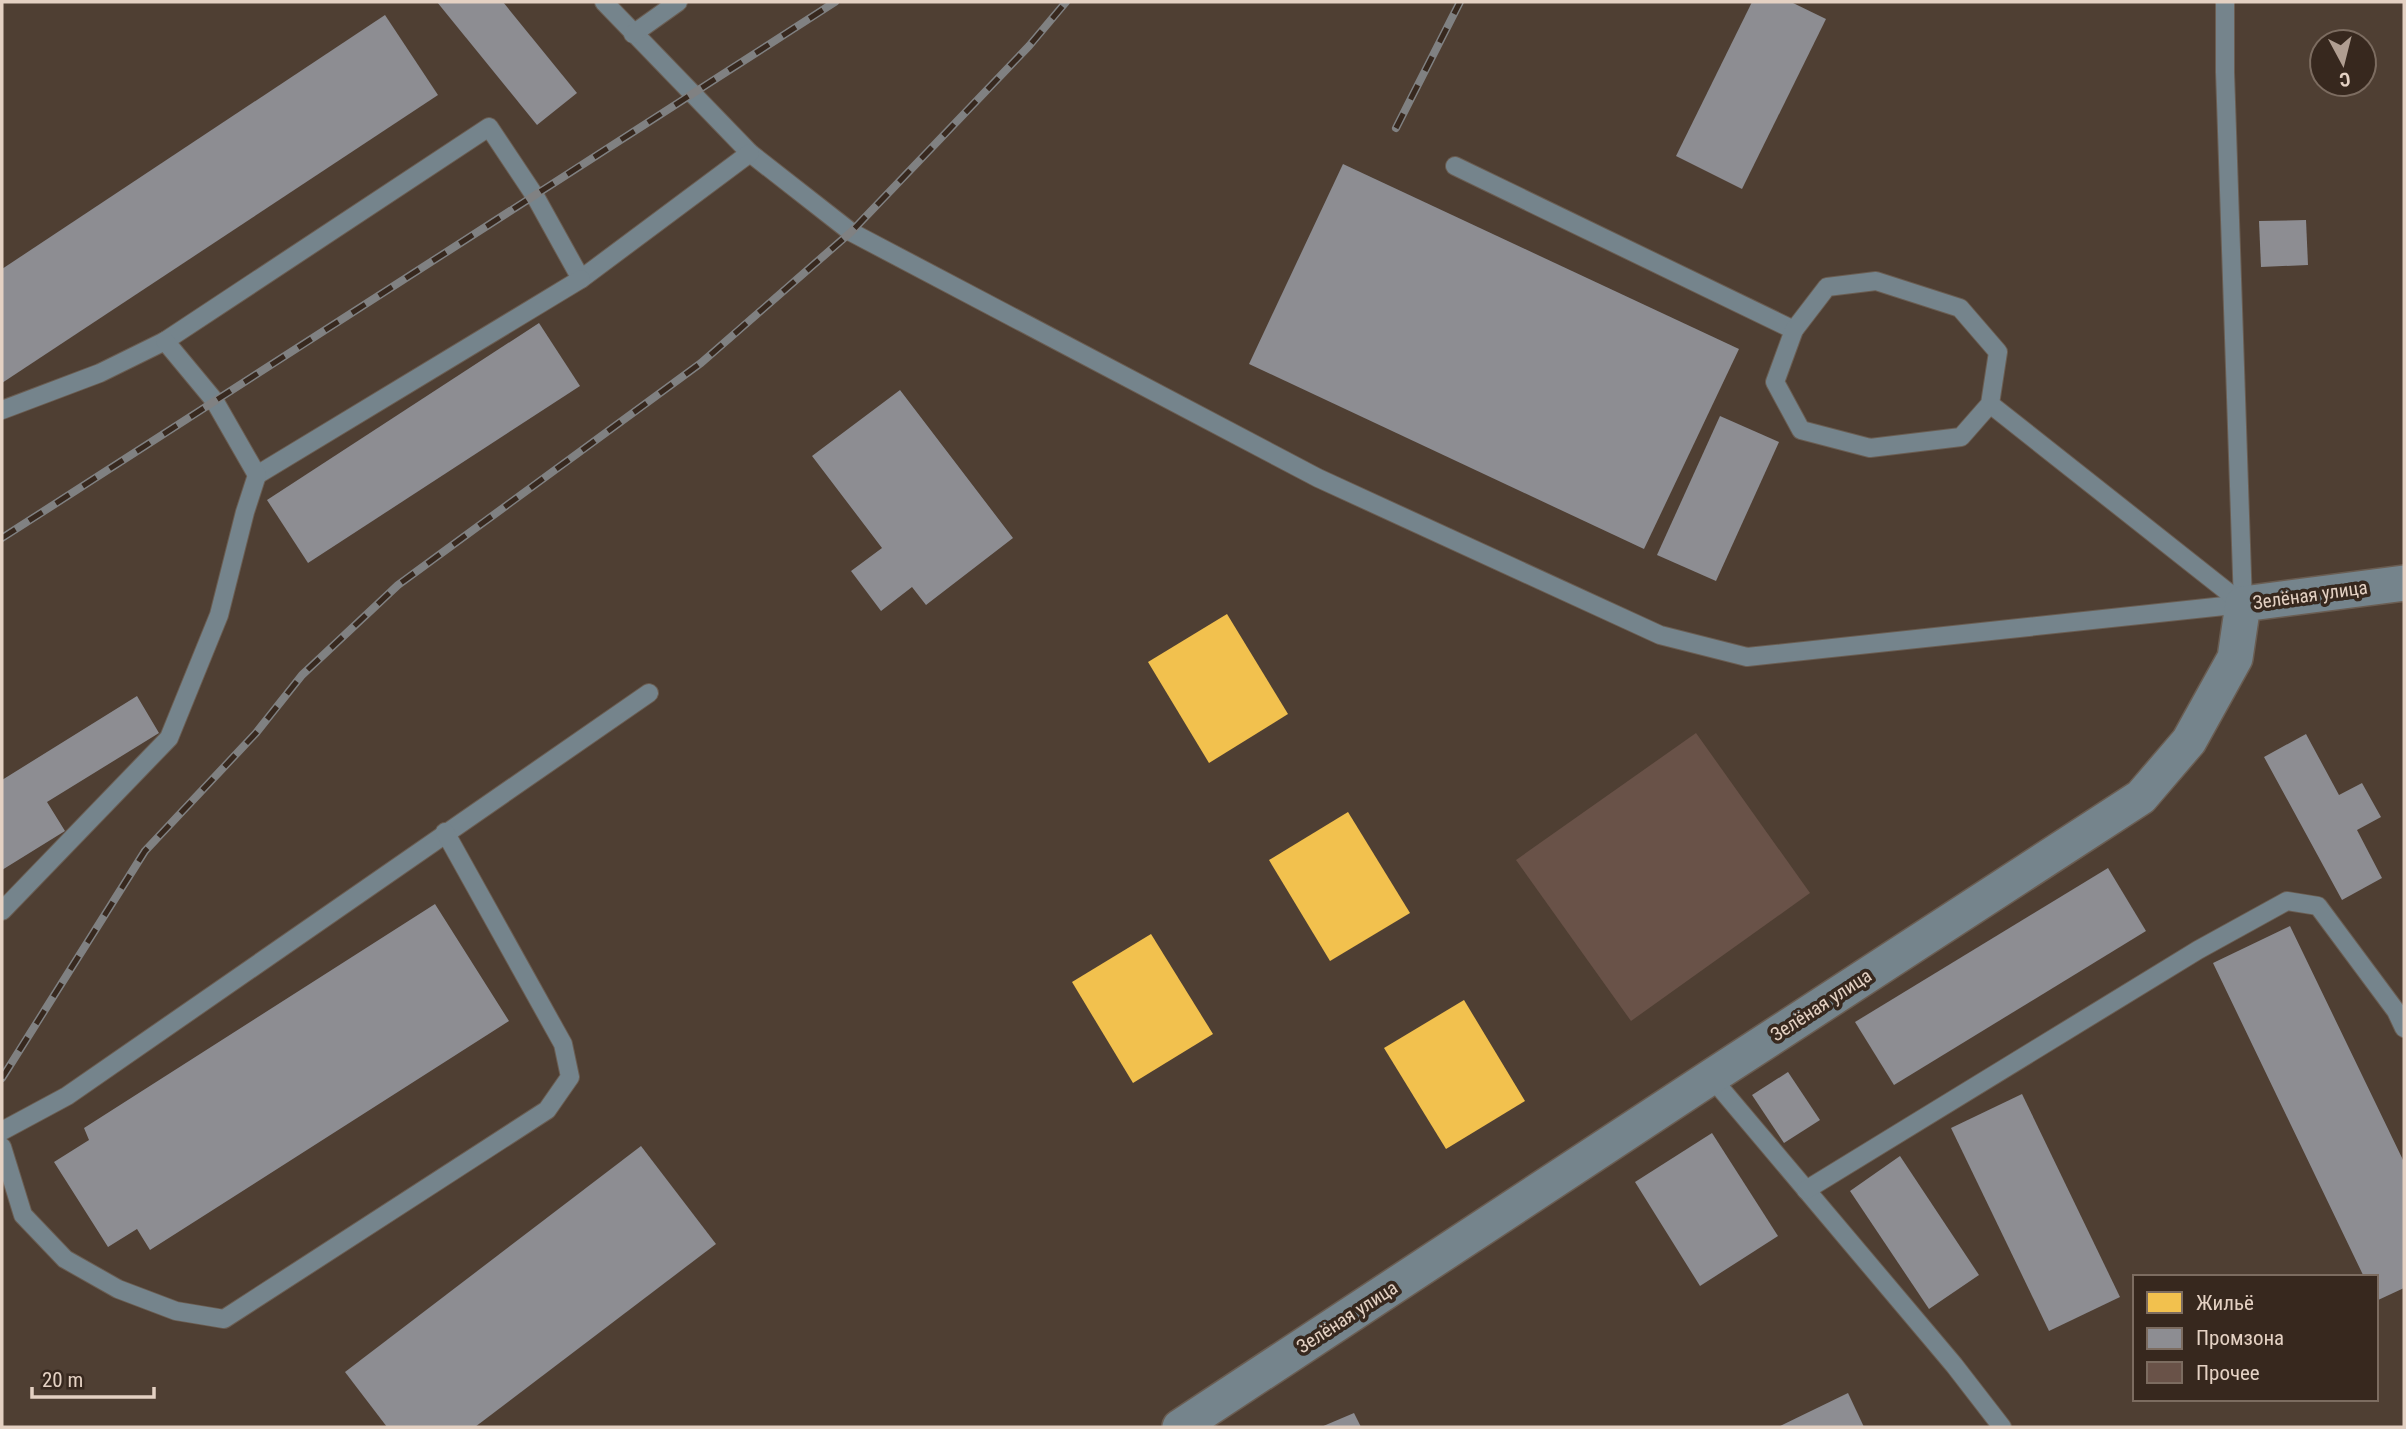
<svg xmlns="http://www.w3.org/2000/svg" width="2406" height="1429" viewBox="0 0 2406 1429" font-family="'Roboto Condensed',sans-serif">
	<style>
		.homes { fill: #f2c14e }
		.industry { fill: #8d8d92 }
		.building { fill: #695248 }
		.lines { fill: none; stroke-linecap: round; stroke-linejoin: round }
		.service-casing { stroke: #6a5d52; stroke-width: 20 }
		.minor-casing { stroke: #6a5d52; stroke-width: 38 }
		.service { stroke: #75848c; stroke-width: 18 }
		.minor { stroke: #75848c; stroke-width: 35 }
		.rail-casing { stroke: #808182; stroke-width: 8 }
		.rail { stroke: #37281e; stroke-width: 5; stroke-dasharray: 16; stroke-linecap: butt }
		.labels { text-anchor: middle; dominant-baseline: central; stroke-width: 7; stroke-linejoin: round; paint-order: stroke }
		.street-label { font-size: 19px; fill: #e4d1c3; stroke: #37281e }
	</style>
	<rect width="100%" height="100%" fill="#4f3f33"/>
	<g class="homes">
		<polygon points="1227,614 1288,714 1209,763 1148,662"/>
		<polygon points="1348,812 1410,913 1330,961 1269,860"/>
		<polygon points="1151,934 1213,1034 1133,1083 1072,982"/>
		<polygon points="1464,1000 1525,1101 1446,1149 1384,1048"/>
	</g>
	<g class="industry">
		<polygon points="437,2 503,2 577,93 537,125"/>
		<polygon points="1752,2 1791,2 1826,19 1742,189 1676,156"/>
		<polygon points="385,15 438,95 2,383 2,269"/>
		<polygon points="1343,164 1739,349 1644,549 1249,364"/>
		<polygon points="2306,220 2308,265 2261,267 2259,221"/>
		<polygon points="539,323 580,386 308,563 267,500"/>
		<polygon points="900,390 1013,538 926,605 912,587 881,611 851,571 882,548 812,456"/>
		<polygon points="1720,416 1779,442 1716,581 1657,555"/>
		<polygon points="137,696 159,733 47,802 65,831 2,870 2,780"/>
		<polygon points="2306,734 2339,795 2362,783 2381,817 2357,830 2382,878 2342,900 2264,757"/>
		<polygon points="2108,868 2146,931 1894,1085 1855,1022"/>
		<polygon points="435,904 509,1021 150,1250 137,1229 108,1247 54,1162 89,1140 84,1128"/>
		<polygon points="2290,926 2404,1162 2404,1288 2376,1301 2376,1277 2364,1277 2213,963"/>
		<polygon points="1788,1072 1820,1120 1784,1143 1752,1095"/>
		<polygon points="2022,1094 2120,1297 2049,1331 1951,1128"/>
		<polygon points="1712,1133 1778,1236 1700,1286 1635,1182"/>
		<polygon points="641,1146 716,1244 475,1427 387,1427 345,1372"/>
		<polygon points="1900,1156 1979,1275 1929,1309 1850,1191"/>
		<polygon points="1848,1393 1864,1427 1778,1427"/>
		<polygon points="1354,1413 1361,1427 1321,1427"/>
	</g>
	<polygon class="building" points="1696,733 1810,893 1631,1021 1516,860"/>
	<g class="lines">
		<defs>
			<g id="service">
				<polyline points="604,2 750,153 851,232 1318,478 1660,635 1747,657 2243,604"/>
				<polyline points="2225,2 2225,72 2243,604"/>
				<polyline points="633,34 678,2"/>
				<polyline points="1455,166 1794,330"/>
				<polyline points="1990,404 1961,437 1870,448 1801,430 1775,382 1794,330 1827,287 1876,281 1960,308 1998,352 1990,404 2243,604"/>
				<polyline points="2,410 100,373 165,341 489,127 535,196 581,279 750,153"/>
				<polyline points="257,475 581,279"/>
				<polyline points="2,911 169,738 219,615 245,512 257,475 214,400 165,341"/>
				<polyline points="1711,1077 1954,1365 2002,1427"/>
				<polyline points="2,1131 67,1096 649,693"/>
				<polyline points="2,1147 23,1215 65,1259 118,1289 176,1311 224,1319 547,1110 570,1077 563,1044 445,832"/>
				<polyline points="1806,1190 2198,950 2287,901 2318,906 2396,1011 2404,1028"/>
			</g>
			<polyline id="minor" points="1180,1427 1711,1077 2141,797 2189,741 2235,658 2243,604 2404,583"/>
		</defs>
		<use href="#service" class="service-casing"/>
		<use href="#minor" class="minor-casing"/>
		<use href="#service" class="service"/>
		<use href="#minor" class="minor"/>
		<defs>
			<g id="rail">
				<polyline points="1396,128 1460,2"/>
				<polyline points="2,538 835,2"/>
				<polyline points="2,1078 145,851 256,733 302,675 398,585 701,363 851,232 1029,46 1066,2"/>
			</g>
		</defs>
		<use href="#rail" class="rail-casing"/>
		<use href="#rail" class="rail"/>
	</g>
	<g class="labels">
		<g class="street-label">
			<text transform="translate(2310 595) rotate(-8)">Зелёная улица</text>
			<text transform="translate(1821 1005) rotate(-33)">Зелёная улица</text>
			<text transform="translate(1347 1317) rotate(-33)">Зелёная улица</text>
		</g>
	</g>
	<rect width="2406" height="1429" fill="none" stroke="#e4d1c3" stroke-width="7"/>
	<rect x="2133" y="1275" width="245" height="126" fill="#37281e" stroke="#7c6c60" stroke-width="2"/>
	<rect x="2147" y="1292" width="35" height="21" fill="#f2c14e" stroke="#7c6c60" stroke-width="2"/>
	<text x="2196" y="1310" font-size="21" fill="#e4d1c3">Жильё</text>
	<rect x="2147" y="1328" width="35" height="21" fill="#8d8d92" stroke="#7c6c60" stroke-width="2"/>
	<text x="2196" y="1345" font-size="21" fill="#e4d1c3">Промзона</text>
	<rect x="2147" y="1362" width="35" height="21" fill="#695248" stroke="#7c6c60" stroke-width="2"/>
	<text x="2196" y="1380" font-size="21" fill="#e4d1c3">Прочее</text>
	<g transform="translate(2343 63) rotate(173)"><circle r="33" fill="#37281e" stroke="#7c6c60" stroke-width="2"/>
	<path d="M0-5L12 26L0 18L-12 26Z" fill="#b09e91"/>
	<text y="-10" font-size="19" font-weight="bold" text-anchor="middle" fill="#e4d1c3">С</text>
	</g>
	<path d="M32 1387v10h122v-10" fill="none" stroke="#e4d1c3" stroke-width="3.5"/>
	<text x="42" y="1387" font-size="21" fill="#e4d1c3" stroke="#37281e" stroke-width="5" paint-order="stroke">20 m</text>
</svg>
